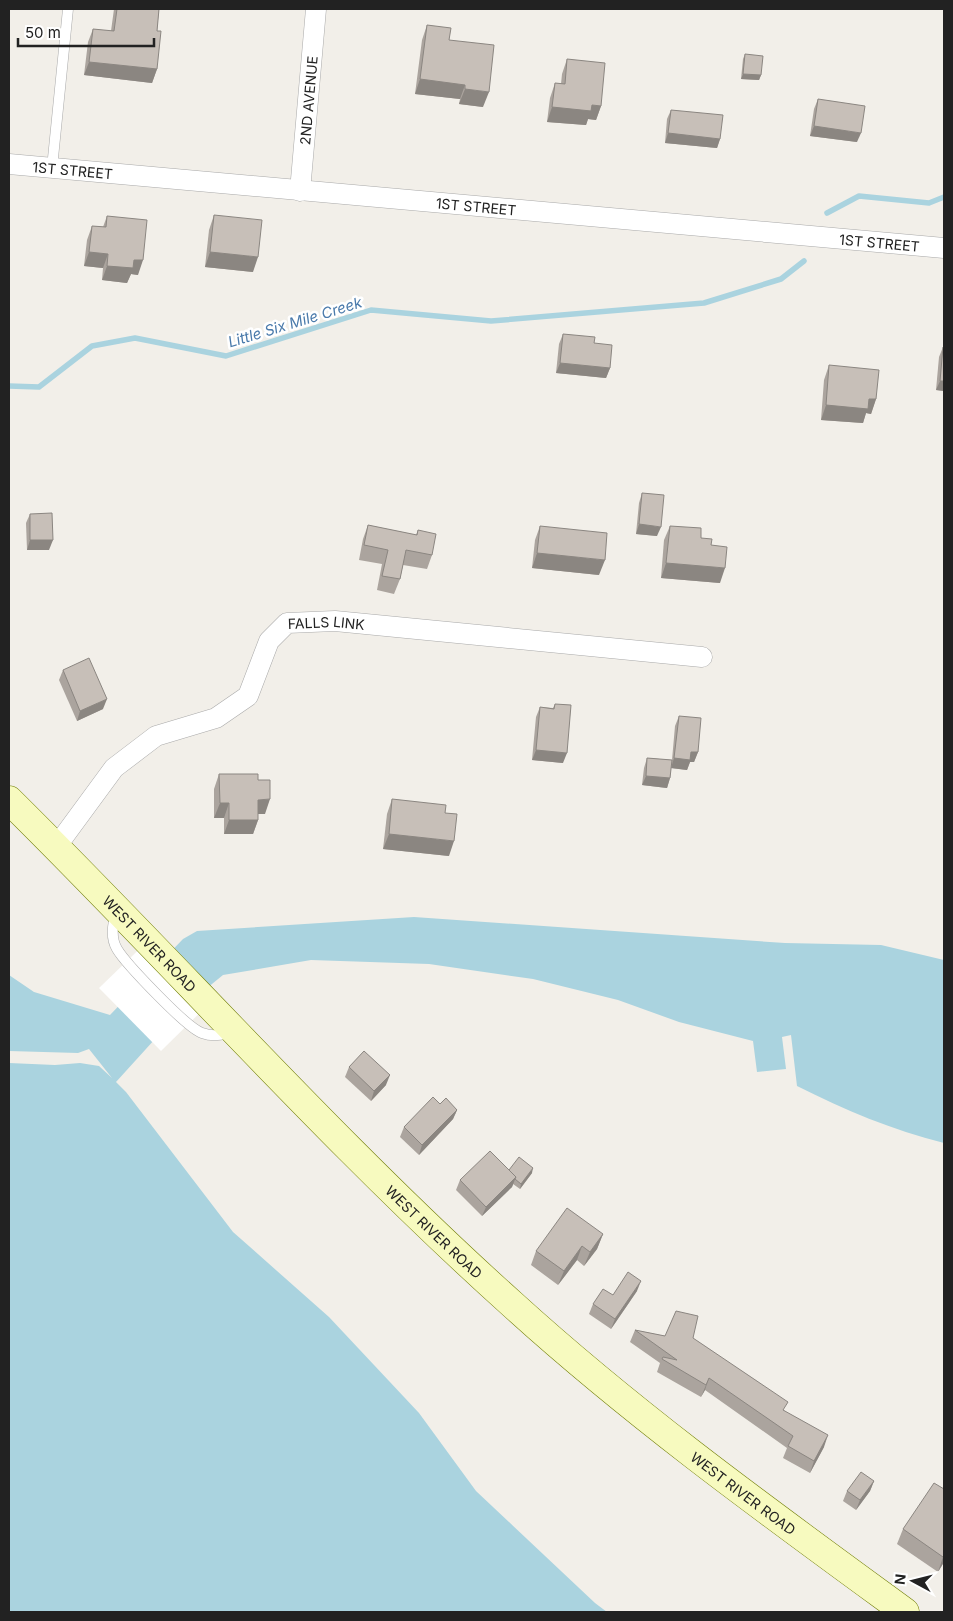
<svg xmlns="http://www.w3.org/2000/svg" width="953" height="1621" viewBox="0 0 953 1621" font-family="Inter,sans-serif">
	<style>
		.water { fill: #aad3df }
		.pier { fill: #fff }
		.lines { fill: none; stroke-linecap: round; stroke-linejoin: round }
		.stream { stroke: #aad3df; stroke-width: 5.5 }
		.service-casing { stroke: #a9a9a9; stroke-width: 11 }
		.minor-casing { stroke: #a9a9a9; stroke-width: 21 }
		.secondary-casing { stroke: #707d05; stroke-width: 29 }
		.service { stroke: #fff; stroke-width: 10 }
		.minor { stroke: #fff; stroke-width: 20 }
		.secondary { stroke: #f7fabf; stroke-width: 28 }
		.wall { fill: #aba49e }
		.shaded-wall { fill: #8b8681 }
		.building { fill: #c7bfb8; stroke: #8b8681 }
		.labels { text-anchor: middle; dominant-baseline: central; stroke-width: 5; stroke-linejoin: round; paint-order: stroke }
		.street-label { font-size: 14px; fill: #222; stroke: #fff }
		.water-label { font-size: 15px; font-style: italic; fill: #4a7aab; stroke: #fff }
	</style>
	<rect width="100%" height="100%" fill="#f2efe9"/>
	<path class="water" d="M414 917 785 943 881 945 944 960V1143C892 1130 845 1110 797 1086L791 1035 782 1037 786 1069 757 1072 753 1041 679 1022 618 1000 533 979 429 964 311 960 223 975 185 1006 116 1082 126 1092 233 1232 329 1317 419 1413 476 1491 595 1603 607 1612H9V1063L55 1065 80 1063 99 1066 112 1078 89 1049 78 1053 9 1051V975L34 992 110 1015 183 939 197 931Z"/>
	<polygon class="pier" points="157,932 218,995 161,1051 99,988"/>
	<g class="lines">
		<g class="stream">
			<polyline points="827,213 859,196 929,203 944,197"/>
			<polyline points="9,386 39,387 92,346 135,338 226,356 371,310 491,321 704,303 781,279 804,261"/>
		</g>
		<defs>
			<g id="service">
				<polyline points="52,168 68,9"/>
				<path d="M116 912C113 924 110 937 117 949 126 964 187 1028 202 1033 213 1037 222 1035 232 1032"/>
			</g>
			<g id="minor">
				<path id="s1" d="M9 164 944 248"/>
				<path id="s2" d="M300 191 316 9"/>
				<path id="s3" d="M56 847 114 768 156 736 216 718 248 696 269 641 287 623 335 621 702 657"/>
			</g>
			<g id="secondary">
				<path id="s4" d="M9 800C178 967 335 1145 512 1304 635 1416 771 1514 905 1612"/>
			</g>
		</defs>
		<use href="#service" class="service-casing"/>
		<use href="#minor" class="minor-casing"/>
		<use href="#secondary" class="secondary-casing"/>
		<use href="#service" class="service"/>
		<use href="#minor" class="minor"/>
		<use href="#secondary" class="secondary"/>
	</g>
	<g class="wall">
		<polygon points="114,9 159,9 157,31 157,69 152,83 84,75 88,42 93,29 111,31"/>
		<polygon points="427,25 449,40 483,107 459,104 460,99 415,94 422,40"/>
		<polygon points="745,54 761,75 759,80 741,79 743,59"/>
		<polygon points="567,59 601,106 596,120 588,119 586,125 547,122 550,98 555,83 561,84 562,74"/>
		<polygon points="818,99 857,142 810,136 814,109"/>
		<polygon points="671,110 720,139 717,148 665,143 667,119"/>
		<polygon points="214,215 253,272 205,267 209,230"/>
		<polygon points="107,216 138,275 131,274 127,283 102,280 103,268 84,266 87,240 92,226 103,227"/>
		<polygon points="563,334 594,343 610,368 606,378 556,373 559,344"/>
		<polygon points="943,347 944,347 944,391 936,390 939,357"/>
		<polygon points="829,365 876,399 871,414 866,413 863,423 821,420 824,380"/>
		<polygon points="642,493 657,536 636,534 639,503"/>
		<polygon points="30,514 49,550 27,550 26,523"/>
		<polygon points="368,525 416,535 418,530 432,555 427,569 403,565 400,579 394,594 377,590 382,564 359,560 363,539"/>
		<polygon points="540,526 599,575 532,568 535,540"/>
		<polygon points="670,526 701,538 711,545 720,583 661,578 664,540"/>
		<polygon points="63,670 103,709 77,721 59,680"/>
		<polygon points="555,704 563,763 532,760 536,717 540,707 553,708"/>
		<polygon points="679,716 698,752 694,762 690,762 687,770 671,768 670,778 667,788 642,785 644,768 647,758 672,760 675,726"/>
		<polygon points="219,774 265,814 258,814 258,820 253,834 224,834 224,818 214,818 214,789"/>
		<polygon points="392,799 449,856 383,849 387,814"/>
		<polygon points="349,1067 386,1085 371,1101 345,1077"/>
		<polygon points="440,1104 457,1110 453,1119 419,1155 400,1137 404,1127"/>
		<polygon points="509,1170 532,1173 520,1189 513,1184 512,1187 482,1216 456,1190 460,1180"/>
		<polygon points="603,1234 597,1249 584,1266 577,1260 558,1285 531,1265 536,1251"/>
		<polygon points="637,1291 611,1329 589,1314 593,1304 613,1295"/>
		<polygon points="635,1330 665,1336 693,1338 785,1411 824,1447 810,1473 783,1458 787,1448 705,1390 701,1397 657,1372 660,1363 630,1342"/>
		<polygon points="874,1481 870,1491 856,1510 843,1501 847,1491"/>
		<polygon points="944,1489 944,1562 938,1572 897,1544 903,1529"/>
	</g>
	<g class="shaded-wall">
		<polygon points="89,62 157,69 152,83 84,75"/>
		<polygon points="743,74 761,75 759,80 741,79"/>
		<polygon points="420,79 465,85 460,99 415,94"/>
		<polygon points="465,89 489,92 483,107 459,104"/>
		<polygon points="592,105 601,106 596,120 588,119 586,125 547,122 552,107"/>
		<polygon points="814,126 861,133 857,142 810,136"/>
		<polygon points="668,133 720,139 717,148 665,143"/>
		<polygon points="89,252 108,254 103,268 84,266"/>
		<polygon points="210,252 258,257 253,272 205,267"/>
		<polygon points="134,260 143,260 138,275 131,274 127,283 102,280 107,266"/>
		<polygon points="560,363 610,368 606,378 556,373"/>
		<polygon points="940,381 944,381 944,391 936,390"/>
		<polygon points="869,399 876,399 871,414 866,413 863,423 821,420 826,405"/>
		<polygon points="639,524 661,527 657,536 636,534"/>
		<polygon points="30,540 53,540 49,550 27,550"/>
		<polygon points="537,553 605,560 599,575 532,568"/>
		<polygon points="666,563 725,568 720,583 661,578"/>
		<polygon points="107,699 103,709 77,721 80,711"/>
		<polygon points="536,750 567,753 563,763 532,760"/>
		<polygon points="691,752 698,752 694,762 690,762 687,770 671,768 674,758"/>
		<polygon points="646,776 670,778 667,788 642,785"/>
		<polygon points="270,799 265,814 252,814 258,800"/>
		<polygon points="220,803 229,803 224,818 214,818"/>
		<polygon points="229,820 258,820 253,834 224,834"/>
		<polygon points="389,834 454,841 449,856 383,849"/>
		<polygon points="390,1075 386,1085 371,1101 374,1091"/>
		<polygon points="457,1110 453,1119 419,1155 422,1145"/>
		<polygon points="533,1168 532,1173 520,1189 521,1184"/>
		<polygon points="516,1177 512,1187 482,1216 486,1207"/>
		<polygon points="603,1234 597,1249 584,1266 590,1252"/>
		<polygon points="582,1246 577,1260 558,1285 564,1271"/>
		<polygon points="641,1281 637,1291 611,1329 615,1319"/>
		<polygon points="709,1378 705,1390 701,1397 706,1385"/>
		<polygon points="828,1435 824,1447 810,1473 814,1461"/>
		<polygon points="874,1481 870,1491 856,1510 860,1500"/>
		<polygon points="944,1555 944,1562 938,1572 943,1557"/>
	</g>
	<g class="building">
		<polygon points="117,9 159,9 157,31 161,31 157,69 89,62 93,29 114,31"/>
		<polygon points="427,25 451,28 449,40 494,45 489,92 465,89 465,85 420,79"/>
		<polygon points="745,54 763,56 761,75 743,74"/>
		<polygon points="567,59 605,63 601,106 592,105 591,111 552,107 555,83 565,84"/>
		<polygon points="818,99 865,106 861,133 814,126"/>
		<polygon points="671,110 723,115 720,139 668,133"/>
		<polygon points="214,215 262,220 258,257 210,252"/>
		<polygon points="107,216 147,220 143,260 134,260 133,268 107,266 108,254 89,252 92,226 106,227"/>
		<polygon points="563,334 595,337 594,343 612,345 610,368 560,363"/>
		<polygon points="943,347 944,347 944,381 940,381"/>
		<polygon points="829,365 879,370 876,399 869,399 868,409 826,405"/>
		<polygon points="642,493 664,495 661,527 639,524"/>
		<polygon points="52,513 53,540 30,540 30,514"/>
		<polygon points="368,525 417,535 418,530 436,534 432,555 406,550 400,579 382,576 388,550 364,545"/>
		<polygon points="540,526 607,533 605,560 537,553"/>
		<polygon points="670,526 701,528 701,538 712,539 711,545 727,547 725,568 666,563"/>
		<polygon points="89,658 107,699 80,711 63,670"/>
		<polygon points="555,704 571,705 567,753 536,750 540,707 554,709"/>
		<polygon points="679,716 701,718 698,752 691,752 690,760 674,758"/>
		<polygon points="647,758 672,760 670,778 646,776"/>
		<polygon points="219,774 258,774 258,780 270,780 270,799 258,800 258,820 229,820 229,803 220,803"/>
		<polygon points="392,799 446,805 445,813 457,814 454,841 389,834"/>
		<polygon points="364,1051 390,1075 374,1091 349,1067"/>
		<polygon points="433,1097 440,1104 446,1098 457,1110 422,1145 404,1127"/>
		<polygon points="490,1151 516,1177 486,1207 460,1180"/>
		<polygon points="519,1157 533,1168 521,1184 515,1179 516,1177 509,1170"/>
		<polygon points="567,1208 603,1234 590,1252 582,1246 564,1271 536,1251"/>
		<polygon points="628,1272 641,1281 615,1319 593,1304 603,1289 613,1295"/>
		<polygon points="676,1311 698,1316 693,1338 788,1402 783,1410 828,1435 814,1461 788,1446 793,1436 709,1378 706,1385 662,1359 663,1357 677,1360 635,1330 665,1336"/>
		<polygon points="861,1472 874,1481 860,1500 847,1491"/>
		<polygon points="934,1483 944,1489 944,1555 943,1557 903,1529"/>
	</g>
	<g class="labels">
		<g class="street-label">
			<text stroke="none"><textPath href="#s2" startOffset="91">2ND AVENUE</textPath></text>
			<text stroke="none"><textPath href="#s1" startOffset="64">1ST STREET</textPath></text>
			<text stroke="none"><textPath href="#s1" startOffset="469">1ST STREET</textPath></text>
			<text stroke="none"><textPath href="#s1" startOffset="874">1ST STREET</textPath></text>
			<text stroke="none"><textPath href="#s3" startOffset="376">FALLS LINK</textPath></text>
			<text stroke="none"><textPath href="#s4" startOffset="201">WEST RIVER ROAD</textPath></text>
			<text stroke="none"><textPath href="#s4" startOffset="606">WEST RIVER ROAD</textPath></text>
			<text stroke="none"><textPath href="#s4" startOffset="1011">WEST RIVER ROAD</textPath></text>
		</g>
		<g class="water-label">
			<text transform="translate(295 322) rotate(-17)">Little Six Mile Creek</text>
		</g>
	</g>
	<rect width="953" height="1621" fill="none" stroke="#222222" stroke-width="20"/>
	<g transform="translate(913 1581) rotate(277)" stroke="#ffffff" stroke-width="4" paint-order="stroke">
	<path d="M0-4L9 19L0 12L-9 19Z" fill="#222222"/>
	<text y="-8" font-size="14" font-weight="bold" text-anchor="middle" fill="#222222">N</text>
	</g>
	<path d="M18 38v8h136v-8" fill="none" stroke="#222222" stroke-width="2.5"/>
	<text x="25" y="38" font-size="15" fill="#222222" stroke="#ffffff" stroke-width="4" paint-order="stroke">50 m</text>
</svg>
